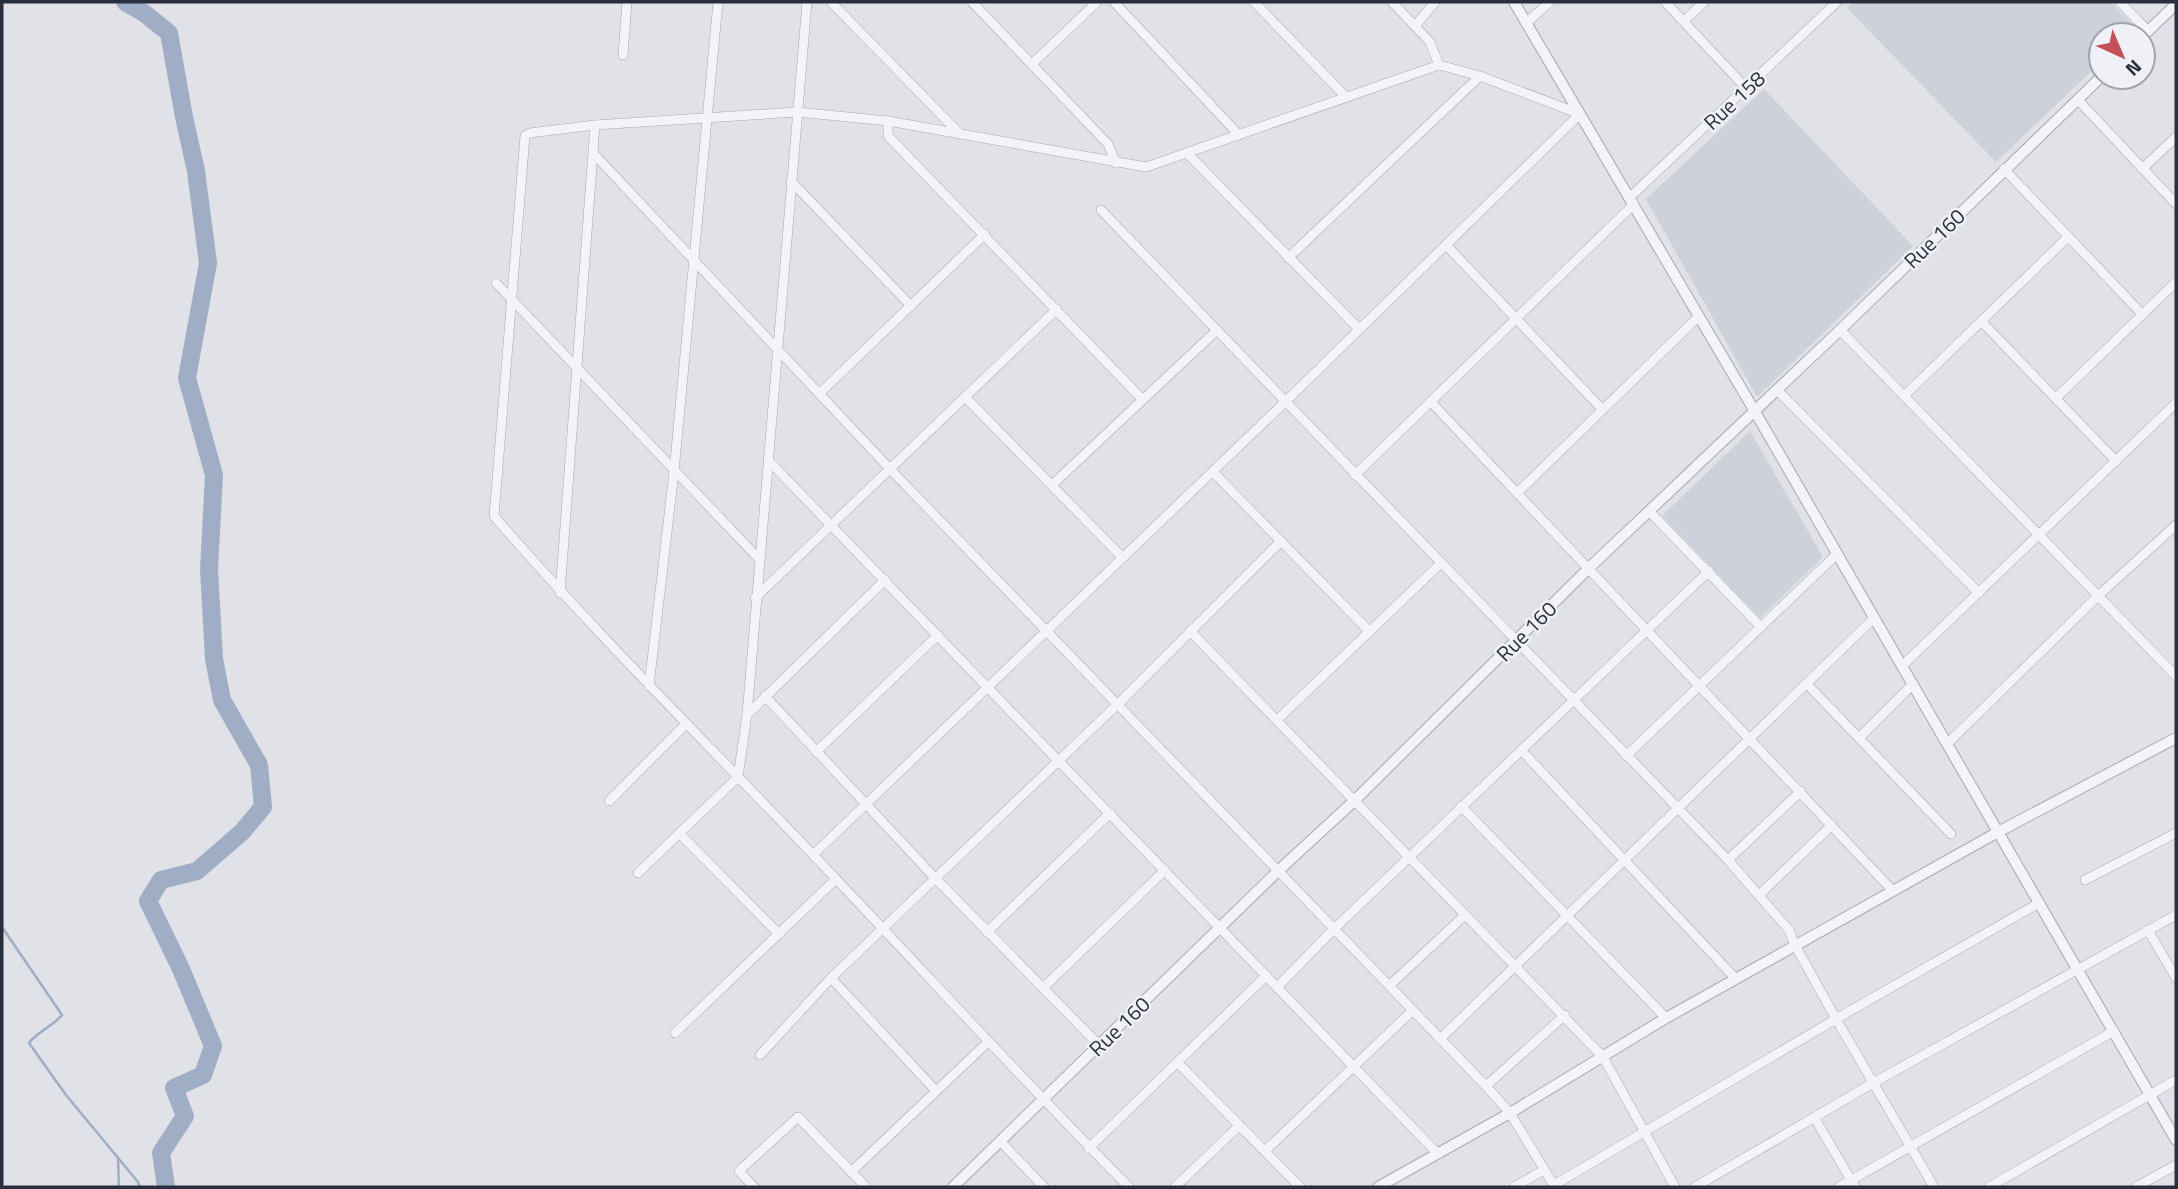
<svg xmlns="http://www.w3.org/2000/svg" width="2178" height="1189" viewBox="0 0 2178 1189" font-family="'Titillium Web',sans-serif">
	<style>
		.built { fill: #cfd1da }
		.lines { fill: none; stroke-linecap: round; stroke-linejoin: round }
		.stream { stroke: #9fadc5; stroke-width: 2.5 }
		.river { stroke: #9fadc5; stroke-width: 18 }
		.minor-casing { stroke: #a6a9b2; stroke-width: 10 }
		.tertiary-casing { stroke: #a6a9b2; stroke-width: 12 }
		.minor { stroke: #f3f4f7; stroke-width: 9 }
		.tertiary { stroke: #f3f4f7; stroke-width: 10 }
		.labels { text-anchor: middle; dominant-baseline: central; stroke-width: 5; stroke-linejoin: round; paint-order: stroke }
		.street-label { font-size: 21px; fill: #2a2f3e; stroke: #f0f1f6 }
	</style>
	<rect width="100%" height="100%" fill="#e0e2e8"/>
	<g class="built">
		<polygon points="1854,2 2110,2 2137,28 2129,35 2101,35 2101,62 1996,162 1847,8"/>
		<polygon points="1764,89 1913,246 1757,397 1646,199"/>
		<polygon points="1750,431 1823,557 1760,618 1662,516"/>
	</g>
	<g class="lines">
		<g class="stream">
			<path d="M2 927 62 1015C52 1027 38 1031 29 1043L66 1095 138 1182 140 1187"/>
			<polyline points="118,1159 119,1187"/>
		</g>
		<polyline class="river" points="125,2 144,13 169,33 184,117 196,171 208,263 187,378 214,475 209,569 214,659 222,700 259,765 263,807 242,832 197,871 161,880 148,901 181,969 213,1046 203,1075 174,1088 185,1116 161,1153 166,1187"/>
		<defs>
			<g id="minor">
				<polyline points="831,2 959,133"/>
				<polyline points="972,2 1108,144 1116,163"/>
				<polyline points="1114,2 1239,135"/>
				<polyline points="1254,2 1346,97"/>
				<polyline points="1392,2 1430,42 1439,65"/>
				<polyline points="1665,2 1746,88"/>
				<polyline points="2120,2 2148,31"/>
				<polyline points="1684,21 1704,2"/>
				<polyline points="1526,23 1550,2"/>
				<polyline points="1415,26 1435,2"/>
				<polyline points="623,55 627,2"/>
				<polyline points="1032,64 1097,2"/>
				<polyline points="2078,100 2176,204"/>
				<polyline points="888,121 888,136 1142,399"/>
				<polyline points="1187,153 1359,329"/>
				<polyline points="594,154 890,469 1486,1086 1510,1113 1555,1187"/>
				<polyline points="2004,169 2142,314"/>
				<polyline points="2142,169 2176,137"/>
				<polyline points="791,181 911,306"/>
				<polyline points="1630,197 1837,2"/>
				<polyline points="1101,210 1728,860 1789,930 1795,945 1836,1019 1934,1187"/>
				<polyline points="1447,246 1602,409"/>
				<polyline points="1288,258 1480,76"/>
				<polyline points="496,283 760,560"/>
				<polyline points="1982,322 2116,461"/>
				<polyline points="1840,330 2176,676"/>
				<polyline points="1777,390 1979,593"/>
				<polyline points="819,394 985,234"/>
				<polyline points="1905,395 2068,237"/>
				<polyline points="965,397 1122,557"/>
				<polyline points="2056,398 2176,282"/>
				<polyline points="1431,402 1893,891"/>
				<polyline points="768,460 1438,1154"/>
				<polyline points="1213,472 1370,632"/>
				<polyline points="1355,475 1634,204"/>
				<polyline points="1052,485 1216,331"/>
				<polyline points="1517,493 1699,316"/>
				<polyline points="1650,512 1761,627"/>
				<polyline points="560,593 595,125"/>
				<polyline points="755,598 1057,309"/>
				<polyline points="1190,631 1603,1057 1675,1187"/>
				<polyline points="1902,666 2176,403"/>
				<polyline points="1807,684 1951,834"/>
				<polyline points="649,686 674,472 718,2"/>
				<polyline points="765,696 935,878 1099,1045"/>
				<polyline points="747,715 885,580"/>
				<polyline points="1277,720 1441,563"/>
				<polyline points="1859,738 1913,684"/>
				<polyline points="1947,744 2099,595 2176,525"/>
				<polyline points="1521,750 1736,979"/>
				<polyline points="816,752 938,635"/>
				<polyline points="1626,756 1837,554"/>
				<polyline points="609,801 686,724"/>
				<polyline points="1461,806 1666,1018"/>
				<polyline points="679,833 779,934"/>
				<path d="M813 855 1285 402 1580 114 1480 76 1439 65 1146 167 888 121 797 112 595 125 530 133 525 136 494 516C603 642 722 758 836 879 934 982 1029 1087 1129 1187"/>
				<polyline points="1728,860 1801,791"/>
				<polyline points="638,873 738,777 747,715 807,2"/>
				<polyline points="2085,880 2176,833"/>
				<polyline points="1759,895 1832,825"/>
				<polyline points="2148,930 2176,978"/>
				<polyline points="987,932 1110,813"/>
				<polyline points="831,978 936,1091"/>
				<polyline points="1390,985 1465,915"/>
				<polyline points="1277,987 1334,929 1709,571"/>
				<polyline points="1043,988 1165,870"/>
				<polyline points="675,1033 836,879"/>
				<polyline points="1440,1039 1874,618"/>
				<polyline points="760,1055 831,978 1119,703 1281,541"/>
				<polyline points="1178,1063 1300,1187"/>
				<polyline points="1486,1086 1565,1015"/>
				<polyline points="1814,1117 1855,1187"/>
				<polyline points="1000,1141 1044,1187"/>
				<polyline points="1089,1148 1266,976"/>
				<polyline points="1265,1151 1413,1010"/>
				<polyline points="851,1172 988,1042"/>
				<polyline points="1554,1185 1836,1019 2039,903"/>
				<polyline points="754,1187 739,1171 798,1117 866,1187"/>
				<polyline points="1175,1187 1240,1125"/>
				<polyline points="1514,1187 1544,1170"/>
				<polyline points="1695,1187 1873,1083 2176,915"/>
				<polyline points="1839,1187 2114,1031"/>
				<polyline points="1989,1187 2176,1080"/>
				<polyline points="2136,1187 2176,1165"/>
			</g>
			<g id="tertiary">
				<polyline points="1514,2 1754,410 2176,1140"/>
				<polyline points="2143,36 2176,4"/>
				<polyline points="953,1187 1278,871 1354,801 1589,568 1840,330 2101,77"/>
				<polyline points="1378,1187 1510,1113 1666,1018 1998,832 2176,738"/>
			</g>
		</defs>
		<use href="#minor" class="minor-casing"/>
		<use href="#tertiary" class="tertiary-casing"/>
		<use href="#minor" class="minor"/>
		<use href="#tertiary" class="tertiary"/>
	</g>
	<g class="labels">
		<g class="street-label">
			<text transform="translate(1734 100) rotate(-43)">Rue 158</text>
			<text transform="translate(1934 238) rotate(-44)">Rue 160</text>
			<text transform="translate(1526 631) rotate(-45)">Rue 160</text>
			<text transform="translate(1119 1026) rotate(-44)">Rue 160</text>
		</g>
	</g>
	<rect width="2178" height="1189" fill="none" stroke="#2a2f3e" stroke-width="7"/>
	<g transform="translate(2122 56) rotate(136)"><circle r="33" fill="#f0f1f6" stroke="#a1a3ac" stroke-width="2"/>
	<path d="M0-5L12 26L0 18L-12 26Z" fill="#c25055"/>
	<text y="-10" font-size="19" font-weight="bold" text-anchor="middle" fill="#2a2f3e">N</text>
	</g>
</svg>
